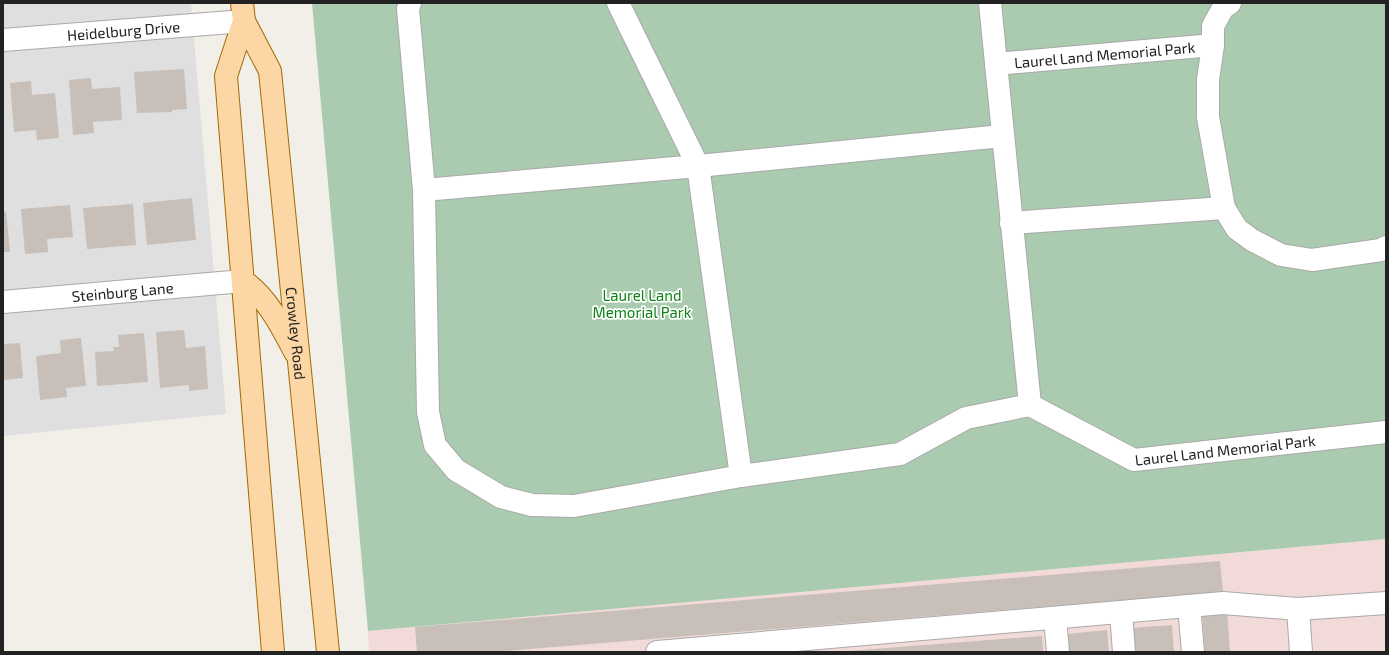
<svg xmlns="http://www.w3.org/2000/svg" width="1389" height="655" viewBox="0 0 1389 655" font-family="'Exo 2',sans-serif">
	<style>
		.residential { fill: #e0dfdf }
		.commercial { fill: #f2dad9 }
		.cemetery { fill: #aacbaf }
		.building { fill: #c7bfb8 }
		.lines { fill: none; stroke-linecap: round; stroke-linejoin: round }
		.minor-casing { stroke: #a9a9a9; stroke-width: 24 }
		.major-casing { stroke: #a06b00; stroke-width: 24 }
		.minor { stroke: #fff; stroke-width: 22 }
		.major { stroke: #fcd6a4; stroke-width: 22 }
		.labels { text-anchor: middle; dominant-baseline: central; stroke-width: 3.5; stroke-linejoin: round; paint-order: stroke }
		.street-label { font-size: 15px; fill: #222; stroke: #fff }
		.park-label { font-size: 15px; fill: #0c8416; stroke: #fff }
	</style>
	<rect width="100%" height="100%" fill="#f2efe9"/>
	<polygon class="residential" points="3,3 191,3 226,414 3,436"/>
	<polygon class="commercial" points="1386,539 1386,652 369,652 368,631"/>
	<polygon class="cemetery" points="312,3 1386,3 1386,539 368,631"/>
	<g class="building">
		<polygon points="184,69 187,109 172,110 172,112 137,113 134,72"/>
		<polygon points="91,78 92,89 120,87 122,120 93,122 94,133 73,135 69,80"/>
		<polygon points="31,81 32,95 55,93 59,138 37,140 36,130 14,132 10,83"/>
		<polygon points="192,198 196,240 147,245 143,203"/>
		<polygon points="133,204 136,245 87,249 83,208"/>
		<polygon points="70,205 73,237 47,239 48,252 25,254 21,209"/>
		<polygon points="6,211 10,252 3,252 3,212"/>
		<polygon points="184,330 186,348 205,346 208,389 189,391 189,385 160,388 156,332"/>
		<polygon points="144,333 148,382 97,386 95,352 114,351 113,347 119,347 118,335"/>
		<polygon points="81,338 86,386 66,388 67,397 40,400 36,356 61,353 60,340"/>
		<polygon points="20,343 23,378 3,380 3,344"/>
		<polygon points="1220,561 1223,592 493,652 417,652 415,627"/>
		<polygon points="1227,610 1230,652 1205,652 1202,612"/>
		<polygon points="1172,625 1174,652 1133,652 1131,628"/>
		<polygon points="1107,630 1109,652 1068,652 1067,634"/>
		<polygon points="1042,636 1043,652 848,652 848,651"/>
	</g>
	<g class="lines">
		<defs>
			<g id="minor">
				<path id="s1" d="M410 3 408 9 424 190 428 412 435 445 456 470 501 497 532 505 574 506 741 476 900 454 966 418 1030 405 1134 460 1386 432"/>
				<polyline points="618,3 698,166 741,476"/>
				<polyline points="990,3 1030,405"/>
				<polyline points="1230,3 1223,8 1213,26 1213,45 1208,80 1208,117 1224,208 1237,229 1252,240 1281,255 1312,260 1381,250 1386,247"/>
				<path id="s2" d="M3 40 244 21"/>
				<path id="s3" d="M996 64 1213 45"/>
				<polyline points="424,190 698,166 1002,136"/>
				<polyline points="1011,223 1224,208"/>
				<path id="s4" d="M3 302 243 281"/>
				<polyline points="1189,606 1193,652"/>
				<polyline points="1298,609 1301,652"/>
				<polyline points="1121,612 1124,652"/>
				<polyline points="1055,618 1058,652"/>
				<polyline points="657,652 1223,603 1298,609 1386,603"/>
			</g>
			<g id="major">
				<polyline points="242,3 244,21 226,76 273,652"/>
				<path id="s5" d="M244 21 270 71 328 652"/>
				<path d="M243 281C267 297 282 327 295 352"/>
			</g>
		</defs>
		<use href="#minor" class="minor-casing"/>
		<use href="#major" class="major-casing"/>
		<use href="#minor" class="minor"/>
		<use href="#major" class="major"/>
	</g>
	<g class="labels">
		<g class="street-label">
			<text stroke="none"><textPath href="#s2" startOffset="121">Heidelburg Drive</textPath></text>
			<text stroke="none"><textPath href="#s3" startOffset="109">Laurel Land Memorial Park</textPath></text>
			<text stroke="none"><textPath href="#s4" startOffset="120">Steinburg Lane</textPath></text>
			<text stroke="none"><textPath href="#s5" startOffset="320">Crowley Road</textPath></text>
			<text stroke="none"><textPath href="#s1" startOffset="1283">Laurel Land Memorial Park</textPath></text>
		</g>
		<g class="park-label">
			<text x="642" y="295">Laurel Land<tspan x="642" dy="17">Memorial Park</tspan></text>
		</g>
	</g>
	<rect width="1389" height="655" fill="none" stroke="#222222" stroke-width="8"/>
</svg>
